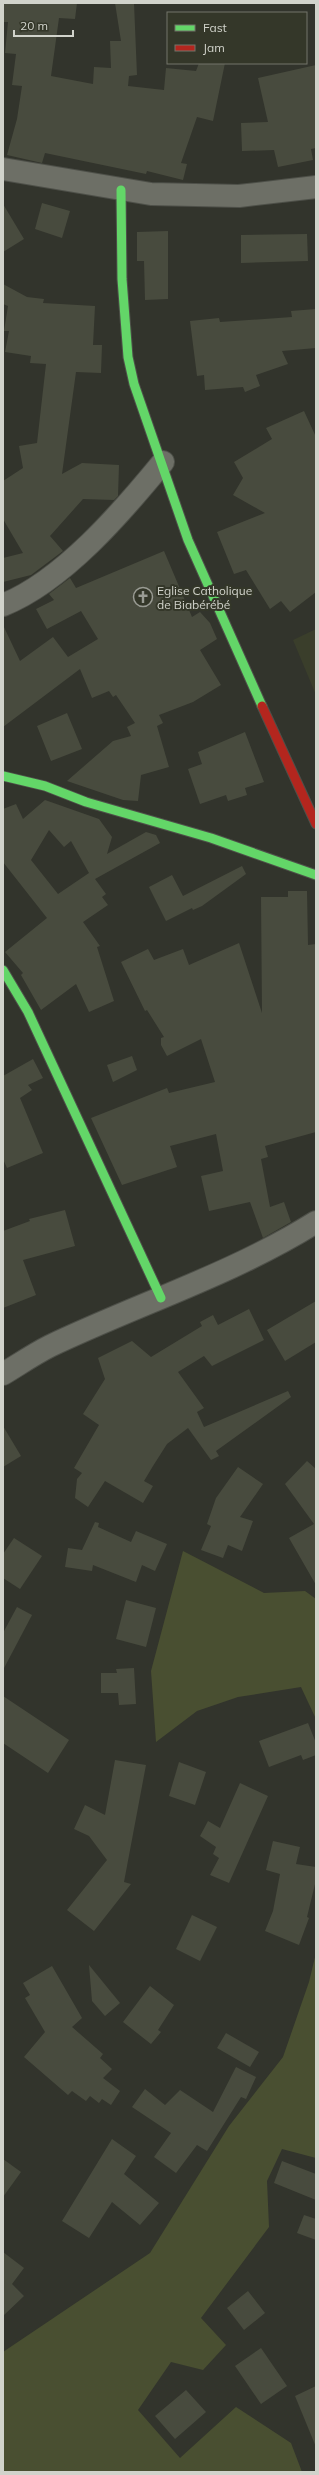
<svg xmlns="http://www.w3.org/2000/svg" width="319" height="2475" viewBox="0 0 319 2475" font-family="Mulish,sans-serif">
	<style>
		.built { fill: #3a3e2b }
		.green { fill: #494f31 }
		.building { fill: #484b3e; fill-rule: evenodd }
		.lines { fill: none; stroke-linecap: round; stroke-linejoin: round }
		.street-casing { stroke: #4e5049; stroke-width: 24 }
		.fast-casing { stroke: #4e5049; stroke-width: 11 }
		.jam-casing { stroke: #4e5049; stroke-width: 11 }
		.street { stroke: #6d6f66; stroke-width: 22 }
		.fast { stroke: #63d668; stroke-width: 9 }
		.jam { stroke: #b3261e; stroke-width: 9 }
		.labels { text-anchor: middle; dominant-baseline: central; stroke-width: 4; stroke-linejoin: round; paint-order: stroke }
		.poi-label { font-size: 12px; fill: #d1d3cb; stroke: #343729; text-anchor: start }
	</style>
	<rect width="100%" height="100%" fill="#32342c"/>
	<polygon class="built" points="316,629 316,695 293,640"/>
	<g class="green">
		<polygon points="183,1551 264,1593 305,1591 316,1599 316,1719 301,1687 238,1697 197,1711 156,1742 151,1671"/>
		<polygon points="316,1953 316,2158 282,2149 267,2181 269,2227 201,2318 226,2345 203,2370 171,2362 138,2410 180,2458 236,2407 291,2443 302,2472 3,2472 3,2352 150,2253 229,2126 283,2057 309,1982"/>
	</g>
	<g class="building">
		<polygon points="24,3 77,3 75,19 59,18 51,76 93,84 94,67 111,68 110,41 121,41 115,3 134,3 137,75 129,76 128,86 164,90 166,68 196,71 199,63 225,63 213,121 197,117 181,163 187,164 183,180 147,171 146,174 45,153 42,163 7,155 17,119 22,86 12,85 16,54 5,53 8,22 4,22 3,4"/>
		<polygon points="316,65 316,148 311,149 313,160 278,167 274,150 242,151 241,123 268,122 258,78"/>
		<polygon points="42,203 70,211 62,238 35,229"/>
		<polygon points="3,204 24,239 3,252"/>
		<polygon points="168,231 168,299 145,300 144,261 137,261 137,232"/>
		<polygon points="307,234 308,261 241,263 241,235"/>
		<polygon points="3,284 27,297 44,299 43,303 95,306 93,345 102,345 101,373 76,372 62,474 82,463 119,465 118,496 114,500 83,499 50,536 63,551 31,575 3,582 3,558 23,553 3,519 3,481 23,468 19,446 37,443 46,364 30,363 31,356 5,352 9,331 4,331 8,306 3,304"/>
		<polygon points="316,309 316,348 282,351 288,364 256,375 260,386 245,392 243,387 205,390 204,375 197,376 190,321 219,318 220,322 292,317 291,311"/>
		<polygon points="304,411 316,437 316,592 290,612 281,601 270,609 246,570 234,574 217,532 265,513 233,495 243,478 234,462 272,439 266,428"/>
		<polygon points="164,551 192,617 200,612 210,623 217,639 200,650 221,685 193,702 159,715 163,723 157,726 169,767 141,775 138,801 123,800 67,781 113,741 131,736 127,727 135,723 116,695 113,697 109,691 92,698 80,669 3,727 3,625 20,661 53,637 68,657 98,639 81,611 47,629 36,609 54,600 49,594 70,578 76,588"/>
		<polygon points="67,713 82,749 51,761 37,726"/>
		<polygon points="245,732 264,782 245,788 247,795 228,801 226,795 200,804 188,769 202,764 198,752"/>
		<path d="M45 800 99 819 112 837 107 854 146 832 156 835 160 843 95 879 106 894 102 897 108 905 83 922 100 946 97 947 114 1001 89 1012 76 984 41 1010 21 975 23 973 5 952 47 918 3 862V809L16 804 23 819ZM49 830 64 847 71 841 89 873 58 894 31 860Z"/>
		<polygon points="242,866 246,874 202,906 193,910 192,908 166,921 149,887 172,875 183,896"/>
		<polygon points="288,891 307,891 308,945 316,944 316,1132 265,1146 268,1157 261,1159 270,1207 284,1202 291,1222 263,1238 250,1202 209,1211 201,1176 223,1171 216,1134 170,1146 177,1167 122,1185 91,1118 167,1088 169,1093 215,1082 201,1039 167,1056 161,1045 161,1038 164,1037 147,1010 145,1011 121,962 148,949 154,960 183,949 189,965 239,943 262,1013 261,897 288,897"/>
		<polygon points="132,1056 137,1070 113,1082 107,1065"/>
		<polygon points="33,1059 43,1078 28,1085 32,1090 20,1098 43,1153 7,1168 3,1159 3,1076"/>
		<polygon points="65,1210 75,1246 23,1260 36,1295 3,1308 3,1231 30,1221 29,1219"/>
		<polygon points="316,1301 316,1342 285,1361 267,1330"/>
		<polygon points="249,1309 264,1340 212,1366 204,1356 178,1372 204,1408 197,1412 204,1427 288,1391 291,1397 216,1451 219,1456 211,1460 188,1428 167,1444 153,1466 144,1481 153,1486 143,1503 105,1481 88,1507 75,1498 77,1479 82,1473 74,1468 99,1425 83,1414 105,1379 98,1358 132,1341 151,1357 202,1326 200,1322 213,1315 218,1325"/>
		<polygon points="3,1426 21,1456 3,1467"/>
		<polygon points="307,1461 316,1469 316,1585 289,1538 314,1524 285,1484"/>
		<polygon points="238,1467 263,1484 240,1517 253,1521 242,1551 228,1545 223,1558 201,1550 211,1526 207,1524 216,1498"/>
		<polygon points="95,1522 99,1523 98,1527 131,1542 136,1531 167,1544 155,1571 142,1565 136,1582 93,1565 92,1571 65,1567 68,1548 82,1550"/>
		<polygon points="14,1538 42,1556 20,1589 3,1578 3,1554"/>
		<polygon points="126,1600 156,1608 146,1647 116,1639"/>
		<polygon points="17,1607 32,1615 3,1670 3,1633"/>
		<polygon points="134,1668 136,1704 119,1705 118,1693 101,1693 101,1673 117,1673 116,1669"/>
		<polygon points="3,1696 69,1740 48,1773 3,1743"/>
		<polygon points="308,1723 316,1743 316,1755 303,1760 301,1755 269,1767 259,1741"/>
		<polygon points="115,1760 146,1765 124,1882 131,1884 94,1931 67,1910 107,1860 89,1836 74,1829 85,1805 105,1815"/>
		<polygon points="179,1762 206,1772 195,1805 169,1796"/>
		<polygon points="240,1783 268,1796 229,1883 210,1875 219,1858 213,1854 216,1847 200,1836 208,1821 220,1828"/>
		<polygon points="273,1841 300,1847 296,1864 316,1867 316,1880 307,1917 309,1918 299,1945 265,1931 273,1911 280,1874 266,1870"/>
		<polygon points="192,1915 217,1927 200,1961 176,1949"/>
		<polygon points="89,1965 120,2003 105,2016 92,2001"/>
		<polygon points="52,1966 82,2018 72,2027 103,2054 100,2058 112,2069 103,2078 120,2091 111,2105 102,2099 99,2103 90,2096 86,2101 72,2091 68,2095 24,2057 45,2032 25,1998 30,1995 23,1983"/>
		<polygon points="150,1986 174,2005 158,2030 161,2032 151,2044 123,2022"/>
		<polygon points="226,2033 259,2052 250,2067 217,2048"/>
		<polygon points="236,2067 256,2077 246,2099 241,2097 207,2151 197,2145 176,2173 154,2157 171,2133 132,2107 145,2089 165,2105 180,2090 213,2112"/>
		<polygon points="112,2139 136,2156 124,2174 159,2203 140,2225 112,2202 89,2238 62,2221"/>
		<polygon points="3,2159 21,2172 3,2197"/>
		<polygon points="282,2161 316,2174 316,2200 274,2183"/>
		<polygon points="304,2215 316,2219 316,2240 297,2233"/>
		<polygon points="3,2252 24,2268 12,2284 24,2296 3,2316"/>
		<polygon points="248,2291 265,2313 244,2330 227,2308"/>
		<polygon points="261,2348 287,2386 261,2404 235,2366"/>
		<polygon points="316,2386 316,2447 295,2396"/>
		<polygon points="186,2390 206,2412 175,2439 155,2416"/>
	</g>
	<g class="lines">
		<defs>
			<g id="street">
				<polyline points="3,169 151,194 239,196 316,187"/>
				<path d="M3 605C63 581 122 512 163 462"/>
				<path d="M3 1374C18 1365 34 1354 50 1346 138 1304 233 1274 316 1222"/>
			</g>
			<g id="fast">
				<polyline points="121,190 122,279 128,357 134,384 188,540 262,706"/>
				<polyline points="3,776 45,786 86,802 211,838 316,875"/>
				<polyline points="3,970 28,1012 161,1298"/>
			</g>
			<polyline id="jam" points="262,706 316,824"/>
		</defs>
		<use href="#street" class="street-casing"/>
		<use href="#fast" class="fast-casing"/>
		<use href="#jam" class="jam-casing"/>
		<use href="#street" class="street"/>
		<use href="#fast" class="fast"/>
		<use href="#jam" class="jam"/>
	</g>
	<defs>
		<symbol id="church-ring" viewBox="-11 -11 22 22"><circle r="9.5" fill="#343729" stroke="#999b93" stroke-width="1.5"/><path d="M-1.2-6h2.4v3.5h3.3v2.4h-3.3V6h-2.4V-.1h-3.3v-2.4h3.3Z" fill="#999b93"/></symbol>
	</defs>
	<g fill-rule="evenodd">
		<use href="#church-ring" x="132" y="586" width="22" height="22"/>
	</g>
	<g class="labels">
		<g class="poi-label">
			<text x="157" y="590">Eglise Catholique<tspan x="157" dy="14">de Biabérébé</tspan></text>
		</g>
	</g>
	<rect width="319" height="2475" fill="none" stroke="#d1d3cb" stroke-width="8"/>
	<rect x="167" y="12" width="140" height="52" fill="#343729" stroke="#73756a"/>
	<rect x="175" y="25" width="20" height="6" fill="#63d668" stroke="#73756a"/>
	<text x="203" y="32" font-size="12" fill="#d1d3cb">Fast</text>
	<rect x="175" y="45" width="20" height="6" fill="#b3261e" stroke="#73756a"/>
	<text x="203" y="52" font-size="12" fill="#d1d3cb">Jam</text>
	<path d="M14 30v6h59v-6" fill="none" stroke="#d1d3cb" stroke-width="2"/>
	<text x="20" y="30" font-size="12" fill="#d1d3cb" stroke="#343729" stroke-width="3" paint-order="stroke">20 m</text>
</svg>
